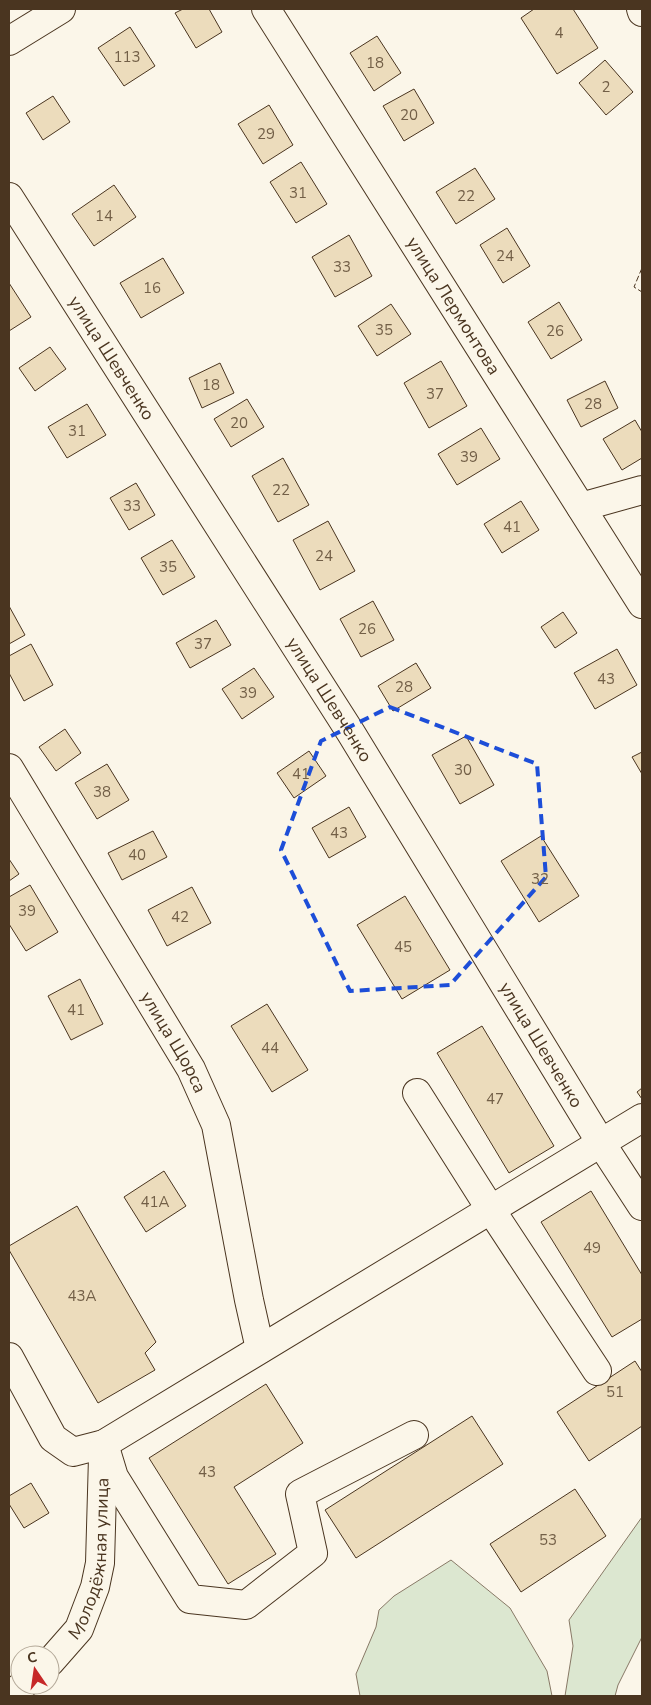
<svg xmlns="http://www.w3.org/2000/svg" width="651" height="1705" viewBox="0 0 651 1705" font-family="'Nunito Sans',sans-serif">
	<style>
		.green { fill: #dce7d0; stroke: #887966 }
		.building { fill: #ecdcbc; stroke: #4a3520 }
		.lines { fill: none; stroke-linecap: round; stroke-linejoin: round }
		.minor-casing { stroke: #4a3520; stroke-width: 30 }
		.minor { stroke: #fbf6e9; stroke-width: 28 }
		.fence { stroke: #4a3520; stroke-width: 1; stroke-dasharray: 6 2.5; stroke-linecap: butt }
		.marked { fill: none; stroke: #1d4ed8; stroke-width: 4; stroke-dasharray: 10 6; stroke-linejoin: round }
		.labels { text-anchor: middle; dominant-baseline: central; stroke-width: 4; stroke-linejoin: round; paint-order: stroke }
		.number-label { font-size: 15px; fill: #725f47 }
		.street-label { font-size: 18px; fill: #4a3520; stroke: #fbf6e9 }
	</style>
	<rect width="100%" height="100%" fill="#fbf6e9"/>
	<g class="green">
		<polygon points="642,1517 642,1637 618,1685 615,1696 565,1696 573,1646 569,1620"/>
		<polygon points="451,1560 510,1608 547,1671 552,1696 360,1696 356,1674 376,1627 379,1610 394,1596"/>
	</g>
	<g class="building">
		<polygon points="183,9 209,9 222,32 196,48 175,13"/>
		<polygon points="534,9 573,9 598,48 557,74 521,18"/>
		<polygon points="130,27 155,66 124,86 98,48"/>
		<polygon points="377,36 401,73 374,91 350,53"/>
		<polygon points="605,60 633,92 606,115 579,83"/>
		<polygon points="414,89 434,123 404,141 383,106"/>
		<polygon points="53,96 70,122 43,140 26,113"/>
		<polygon points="269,105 293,145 263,164 238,124"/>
		<polygon points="301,162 327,204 296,223 270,182"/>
		<polygon points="475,168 495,199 456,224 436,192"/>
		<polygon points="114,185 136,217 94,246 72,214"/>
		<polygon points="507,228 530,266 503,283 480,245"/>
		<polygon points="349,235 372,276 335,297 312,257"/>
		<polygon points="163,258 184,293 141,318 120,283"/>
		<polygon points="9,283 31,317 9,331"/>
		<polygon points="559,302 582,340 551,359 528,322"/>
		<polygon points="391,304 411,334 377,356 358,326"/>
		<polygon points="50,347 66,369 35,391 19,368"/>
		<polygon points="441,361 467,406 429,428 404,383"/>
		<polygon points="220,363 234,393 202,408 189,378"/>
		<polygon points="605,381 618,408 581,427 567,400"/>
		<polygon points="247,399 264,427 231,447 214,419"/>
		<polygon points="87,404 106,435 67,458 48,427"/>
		<polygon points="635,420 642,432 642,458 622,470 603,439"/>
		<polygon points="481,428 500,459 457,485 438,454"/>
		<polygon points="283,458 309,505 278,522 252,476"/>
		<polygon points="136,483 155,515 129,530 110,498"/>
		<polygon points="521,501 539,530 502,553 484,524"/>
		<polygon points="328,521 355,571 320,590 293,540"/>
		<polygon points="172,540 195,577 163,595 141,558"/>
		<polygon points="373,601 394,640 361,657 340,619"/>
		<polygon points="9,606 25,635 9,644"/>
		<polygon points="563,612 577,633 555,648 541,627"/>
		<polygon points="216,620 231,645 190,668 176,643"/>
		<polygon points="31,644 53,685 24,701 9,673 9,656"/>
		<polygon points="617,649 637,685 595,709 574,673"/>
		<polygon points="416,663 431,688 393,711 378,686"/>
		<polygon points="254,668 274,697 242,719 222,689"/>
		<polygon points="65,729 81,753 56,771 39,747"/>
		<polygon points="466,736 494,785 460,804 432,755"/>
		<polygon points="309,751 326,776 294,798 277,773"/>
		<polygon points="642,752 642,774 632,757"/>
		<polygon points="107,764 129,800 97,819 75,783"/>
		<polygon points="349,807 366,837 329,858 312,828"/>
		<polygon points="153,831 167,857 122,880 108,853"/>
		<polygon points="541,836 579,896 539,922 501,861"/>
		<polygon points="9,859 19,874 9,881"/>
		<polygon points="30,885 58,932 26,951 9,924 9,897"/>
		<polygon points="192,887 211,923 167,946 148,910"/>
		<polygon points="405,896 450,970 402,999 357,925"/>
		<polygon points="80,979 103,1024 71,1040 48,996"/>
		<polygon points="267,1004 308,1070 272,1092 231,1026"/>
		<polygon points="482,1026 554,1146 509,1173 437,1053"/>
		<polygon points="642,1088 642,1099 637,1092"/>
		<polygon points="164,1171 186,1206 146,1232 124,1197"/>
		<polygon points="591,1191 642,1275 642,1319 612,1337 541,1222"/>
		<polygon points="77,1206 156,1342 145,1353 155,1370 98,1403 9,1250 9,1246"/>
		<polygon points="635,1361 642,1372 642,1426 589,1461 557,1412"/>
		<polygon points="266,1384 303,1443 234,1487 276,1554 228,1584 149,1458"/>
		<polygon points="472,1416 503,1464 356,1558 325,1510"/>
		<polygon points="31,1483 49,1513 24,1528 9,1504 9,1496"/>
		<polygon points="575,1489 606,1536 521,1592 490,1544"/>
	</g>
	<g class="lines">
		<defs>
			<g id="minor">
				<path id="s1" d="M266 9 642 604"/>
				<polyline points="641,9 642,12"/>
				<polyline points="9,41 61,9"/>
				<path id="s2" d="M9 197 351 733 601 1143 642 1206"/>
				<polyline points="581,507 642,490"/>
				<path id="s3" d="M9 768 191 1069 216 1125 249 1300 260 1349"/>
				<polyline points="417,1093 491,1210 597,1371"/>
				<polyline points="9,1357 53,1438 73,1452 104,1444 642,1118"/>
				<polyline points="104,1444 114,1477 190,1599 246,1605 313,1553 300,1494 414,1435"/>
				<path id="s4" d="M50 1662 79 1629 95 1587 100 1563 103 1457"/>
				<polyline points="9,1696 23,1685"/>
			</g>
		</defs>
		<use href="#minor" class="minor-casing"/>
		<use href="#minor" class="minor"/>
		<polyline class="fence" points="642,268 634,287 642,292"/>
	</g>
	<path class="marked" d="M390 707 537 764 546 877 450 985 350 991 281 850 321 741Z"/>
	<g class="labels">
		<g class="number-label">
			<text x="559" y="33">4</text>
			<text x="127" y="57">113</text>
			<text x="375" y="63">18</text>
			<text x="606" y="87">2</text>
			<text x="409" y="115">20</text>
			<text x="266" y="134">29</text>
			<text x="298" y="193">31</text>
			<text x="466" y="196">22</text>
			<text x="104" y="216">14</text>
			<text x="505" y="256">24</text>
			<text x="342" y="267">33</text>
			<text x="152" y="288">16</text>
			<text x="384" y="330">35</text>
			<text x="555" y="331">26</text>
			<text x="211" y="385">18</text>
			<text x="435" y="394">37</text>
			<text x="593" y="404">28</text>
			<text x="239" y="423">20</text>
			<text x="77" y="431">31</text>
			<text x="469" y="457">39</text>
			<text x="281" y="490">22</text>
			<text x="132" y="506">33</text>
			<text x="512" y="527">41</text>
			<text x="324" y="556">24</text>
			<text x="168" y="567">35</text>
			<text x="367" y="629">26</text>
			<text x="203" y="644">37</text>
			<text x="606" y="679">43</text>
			<text x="404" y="687">28</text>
			<text x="248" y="693">39</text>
			<text x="463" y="770">30</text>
			<text x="301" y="774">41</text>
			<text x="102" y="792">38</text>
			<text x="339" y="833">43</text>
			<text x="137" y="855">40</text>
			<text x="540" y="879">32</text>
			<text x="27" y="911">39</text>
			<text x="180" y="917">42</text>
			<text x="403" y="947">45</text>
			<text x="76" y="1010">41</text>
			<text x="270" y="1048">44</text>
			<text x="495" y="1099">47</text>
			<text x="155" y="1202">41А</text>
			<text x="592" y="1248">49</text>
			<text x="82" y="1296">43А</text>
			<text x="615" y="1392">51</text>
			<text x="207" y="1472">43</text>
			<text x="548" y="1540">53</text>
		</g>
		<g class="street-label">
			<text stroke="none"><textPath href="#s1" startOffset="351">улица Лермонтова</textPath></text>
			<text stroke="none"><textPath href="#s2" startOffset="191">улица Шевченко</textPath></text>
			<text stroke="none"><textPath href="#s2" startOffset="596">улица Шевченко</textPath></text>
			<text stroke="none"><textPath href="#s3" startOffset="320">улица Щорса</textPath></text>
			<text stroke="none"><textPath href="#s2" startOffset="1001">улица Шевченко</textPath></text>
			<text stroke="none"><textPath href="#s4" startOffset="116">Молодёжная улица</textPath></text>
		</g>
	</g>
	<rect width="651" height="1705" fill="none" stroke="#4a3520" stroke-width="20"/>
	<g transform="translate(35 1670) rotate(347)"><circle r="24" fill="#fbf6e9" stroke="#b4a999"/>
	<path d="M0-4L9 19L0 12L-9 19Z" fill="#c62828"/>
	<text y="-8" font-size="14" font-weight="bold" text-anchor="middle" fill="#4a3520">С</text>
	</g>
</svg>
